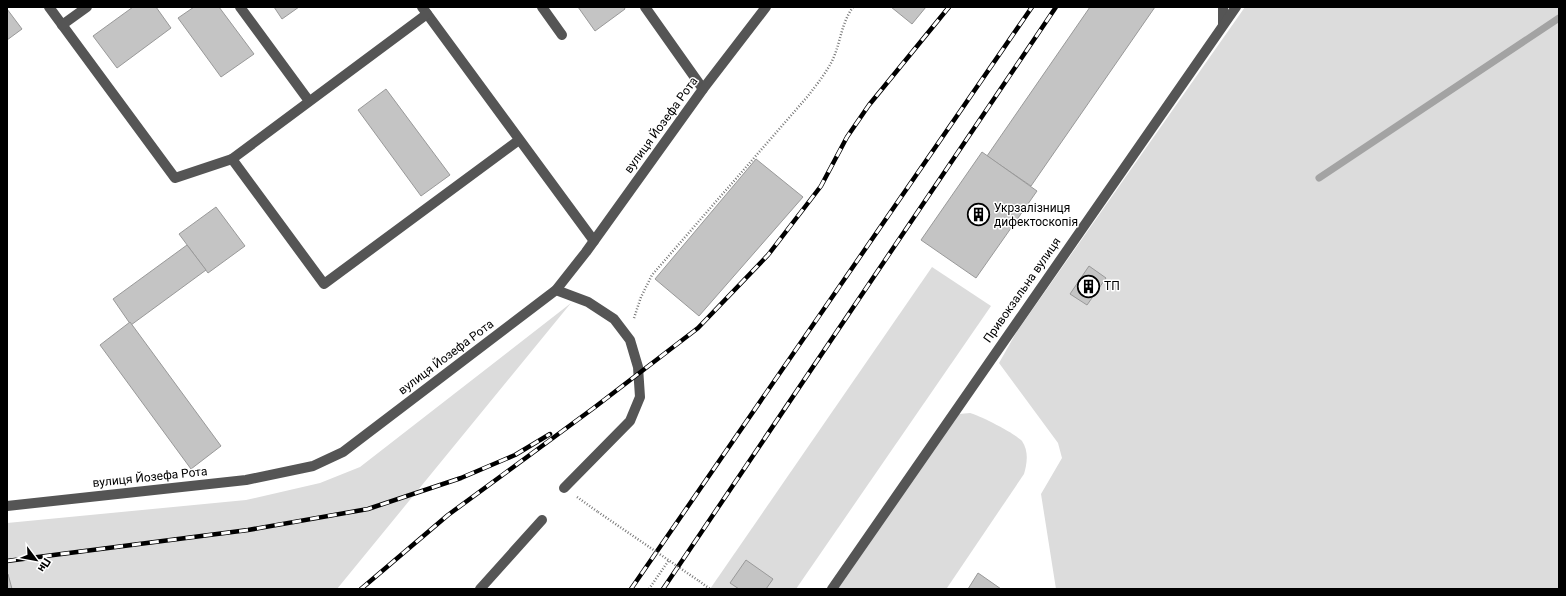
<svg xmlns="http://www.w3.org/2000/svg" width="1566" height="596" viewBox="0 0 1566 596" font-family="Roboto,sans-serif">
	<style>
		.green { fill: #dcdcdc }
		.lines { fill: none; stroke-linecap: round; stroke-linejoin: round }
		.stream { stroke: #a3a3a3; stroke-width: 7 }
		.building { fill: #c4c4c4; stroke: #999 }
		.path { stroke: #777; stroke-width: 2.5; stroke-dasharray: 1 2; stroke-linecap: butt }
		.minor { stroke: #555; stroke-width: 10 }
		.rail-casing { stroke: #000; stroke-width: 4.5 }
		.rail { stroke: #fff; stroke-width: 3; stroke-dasharray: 9; stroke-linecap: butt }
		.path-bridge { stroke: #777; stroke-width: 2.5; stroke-dasharray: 1 2; stroke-linecap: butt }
		.labels { text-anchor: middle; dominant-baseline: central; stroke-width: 3; stroke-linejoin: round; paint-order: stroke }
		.street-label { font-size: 12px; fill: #000; stroke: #fff }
		.poi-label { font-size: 12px; fill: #000; stroke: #fff; text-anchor: start }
	</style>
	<rect width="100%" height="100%" fill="#fff"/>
	<g class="green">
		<polygon points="1245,7 1559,7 1559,589 1056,589 1041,494 1062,458 1058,443 999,363 1016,333"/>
		<polygon points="932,267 991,306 796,589 710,589"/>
		<polygon points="571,303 337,589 7,589 7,523 246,500 320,483 360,467"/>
		<path d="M970 413C979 415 1016 434 1022 441 1029 451 1027 464 1024 474L947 588 832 589 959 414Z"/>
	</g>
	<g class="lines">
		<polyline class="stream" points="1319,178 1559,18"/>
	</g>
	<g class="building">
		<polygon points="133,7 156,7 171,28 117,68 93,36"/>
		<polygon points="194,7 219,7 254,54 221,77 178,18"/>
		<polygon points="274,7 299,7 282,19"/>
		<polygon points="578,7 624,7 625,9 595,31"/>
		<polygon points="891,7 926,7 912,24"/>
		<polygon points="1090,7 1155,7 1031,186 987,156"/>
		<polygon points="7,9 22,29 7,40"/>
		<polygon points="386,89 450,175 421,196 358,110"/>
		<polygon points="982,152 1037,191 976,278 921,240"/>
		<polygon points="756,159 803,197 699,316 655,279"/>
		<polygon points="216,207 245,246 208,273 179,234"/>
		<polygon points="187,245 206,270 131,325 113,299"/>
		<polygon points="1089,266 1106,278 1087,305 1070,294"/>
		<polygon points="130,322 221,446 191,469 100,345"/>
		<polygon points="746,560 773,579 766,589 739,589 730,583"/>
		<polygon points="978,573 981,575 1001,589 968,589"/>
		<polygon points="7,574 8,574 12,589 7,589"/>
	</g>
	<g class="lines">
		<g class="path">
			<path d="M634 318 641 297 652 275 808 96C817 84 827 72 833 59 841 41 841 24 853 7"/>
			<polyline points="577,497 598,512"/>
			<polyline points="699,581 710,589"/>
			<polyline points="649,589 669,560"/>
		</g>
		<g class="minor">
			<polyline points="49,7 175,178 232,159"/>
			<polyline points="240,7 309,101"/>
			<polyline points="422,7 594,241"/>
			<polyline points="542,7 562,35"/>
			<polyline points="645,7 703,89"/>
			<polyline points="427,14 232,159 324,284 519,140"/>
			<polyline points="1223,24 1223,7"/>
			<polyline points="62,25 87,7"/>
			<polyline points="556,290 588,302 614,319 630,340 638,367 640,397 630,421 564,488"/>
			<polyline points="7,506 246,480 313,466 343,452 556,290 586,252 703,89 766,7"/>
			<polyline points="480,589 542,520"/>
			<polyline points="832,589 1236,7"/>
		</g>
		<defs>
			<g id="rail">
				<polyline points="7,561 248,530 368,509 461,478 515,455 550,434"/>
				<polyline points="361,589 448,515 595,407 698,328 768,255 821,186 847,137 869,105 949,7"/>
				<polyline points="631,589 1032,7"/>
				<polyline points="663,589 1056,7"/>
			</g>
		</defs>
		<use href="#rail" class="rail-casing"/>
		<use href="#rail" class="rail"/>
		<polyline class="path-bridge" points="598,512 699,581"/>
	</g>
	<defs>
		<symbol id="building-ring" viewBox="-11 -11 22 22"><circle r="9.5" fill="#fff" stroke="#000" stroke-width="1.5"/><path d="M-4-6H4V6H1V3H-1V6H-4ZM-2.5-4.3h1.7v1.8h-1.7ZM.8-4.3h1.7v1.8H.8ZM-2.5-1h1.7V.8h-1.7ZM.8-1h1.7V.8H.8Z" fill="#000"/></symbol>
	</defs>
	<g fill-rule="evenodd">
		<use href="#building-ring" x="966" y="202" width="25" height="25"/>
		<use href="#building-ring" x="1076" y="274" width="25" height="25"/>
	</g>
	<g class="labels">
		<g class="street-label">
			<text transform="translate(661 125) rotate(-54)">вулиця Йозефа Рота</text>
			<text transform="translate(1022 290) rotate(-55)">Привокзальна вулиця</text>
			<text transform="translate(446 357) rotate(-37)">вулиця Йозефа Рота</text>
			<text transform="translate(150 477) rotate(-6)">вулиця Йозефа Рота</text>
		</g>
		<g class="poi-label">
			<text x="994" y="208">Укрзалізниця<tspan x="994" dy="14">дифектоскопія</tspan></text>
			<text x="1104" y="286">ТП</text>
		</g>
	</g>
	<rect width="1566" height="596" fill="none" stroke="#000000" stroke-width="16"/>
	<g transform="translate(36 560) rotate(122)" stroke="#ffffff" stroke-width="3" paint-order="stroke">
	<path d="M0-3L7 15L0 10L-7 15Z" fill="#000000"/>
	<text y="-6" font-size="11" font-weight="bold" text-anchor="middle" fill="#000000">Пн</text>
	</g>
</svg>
